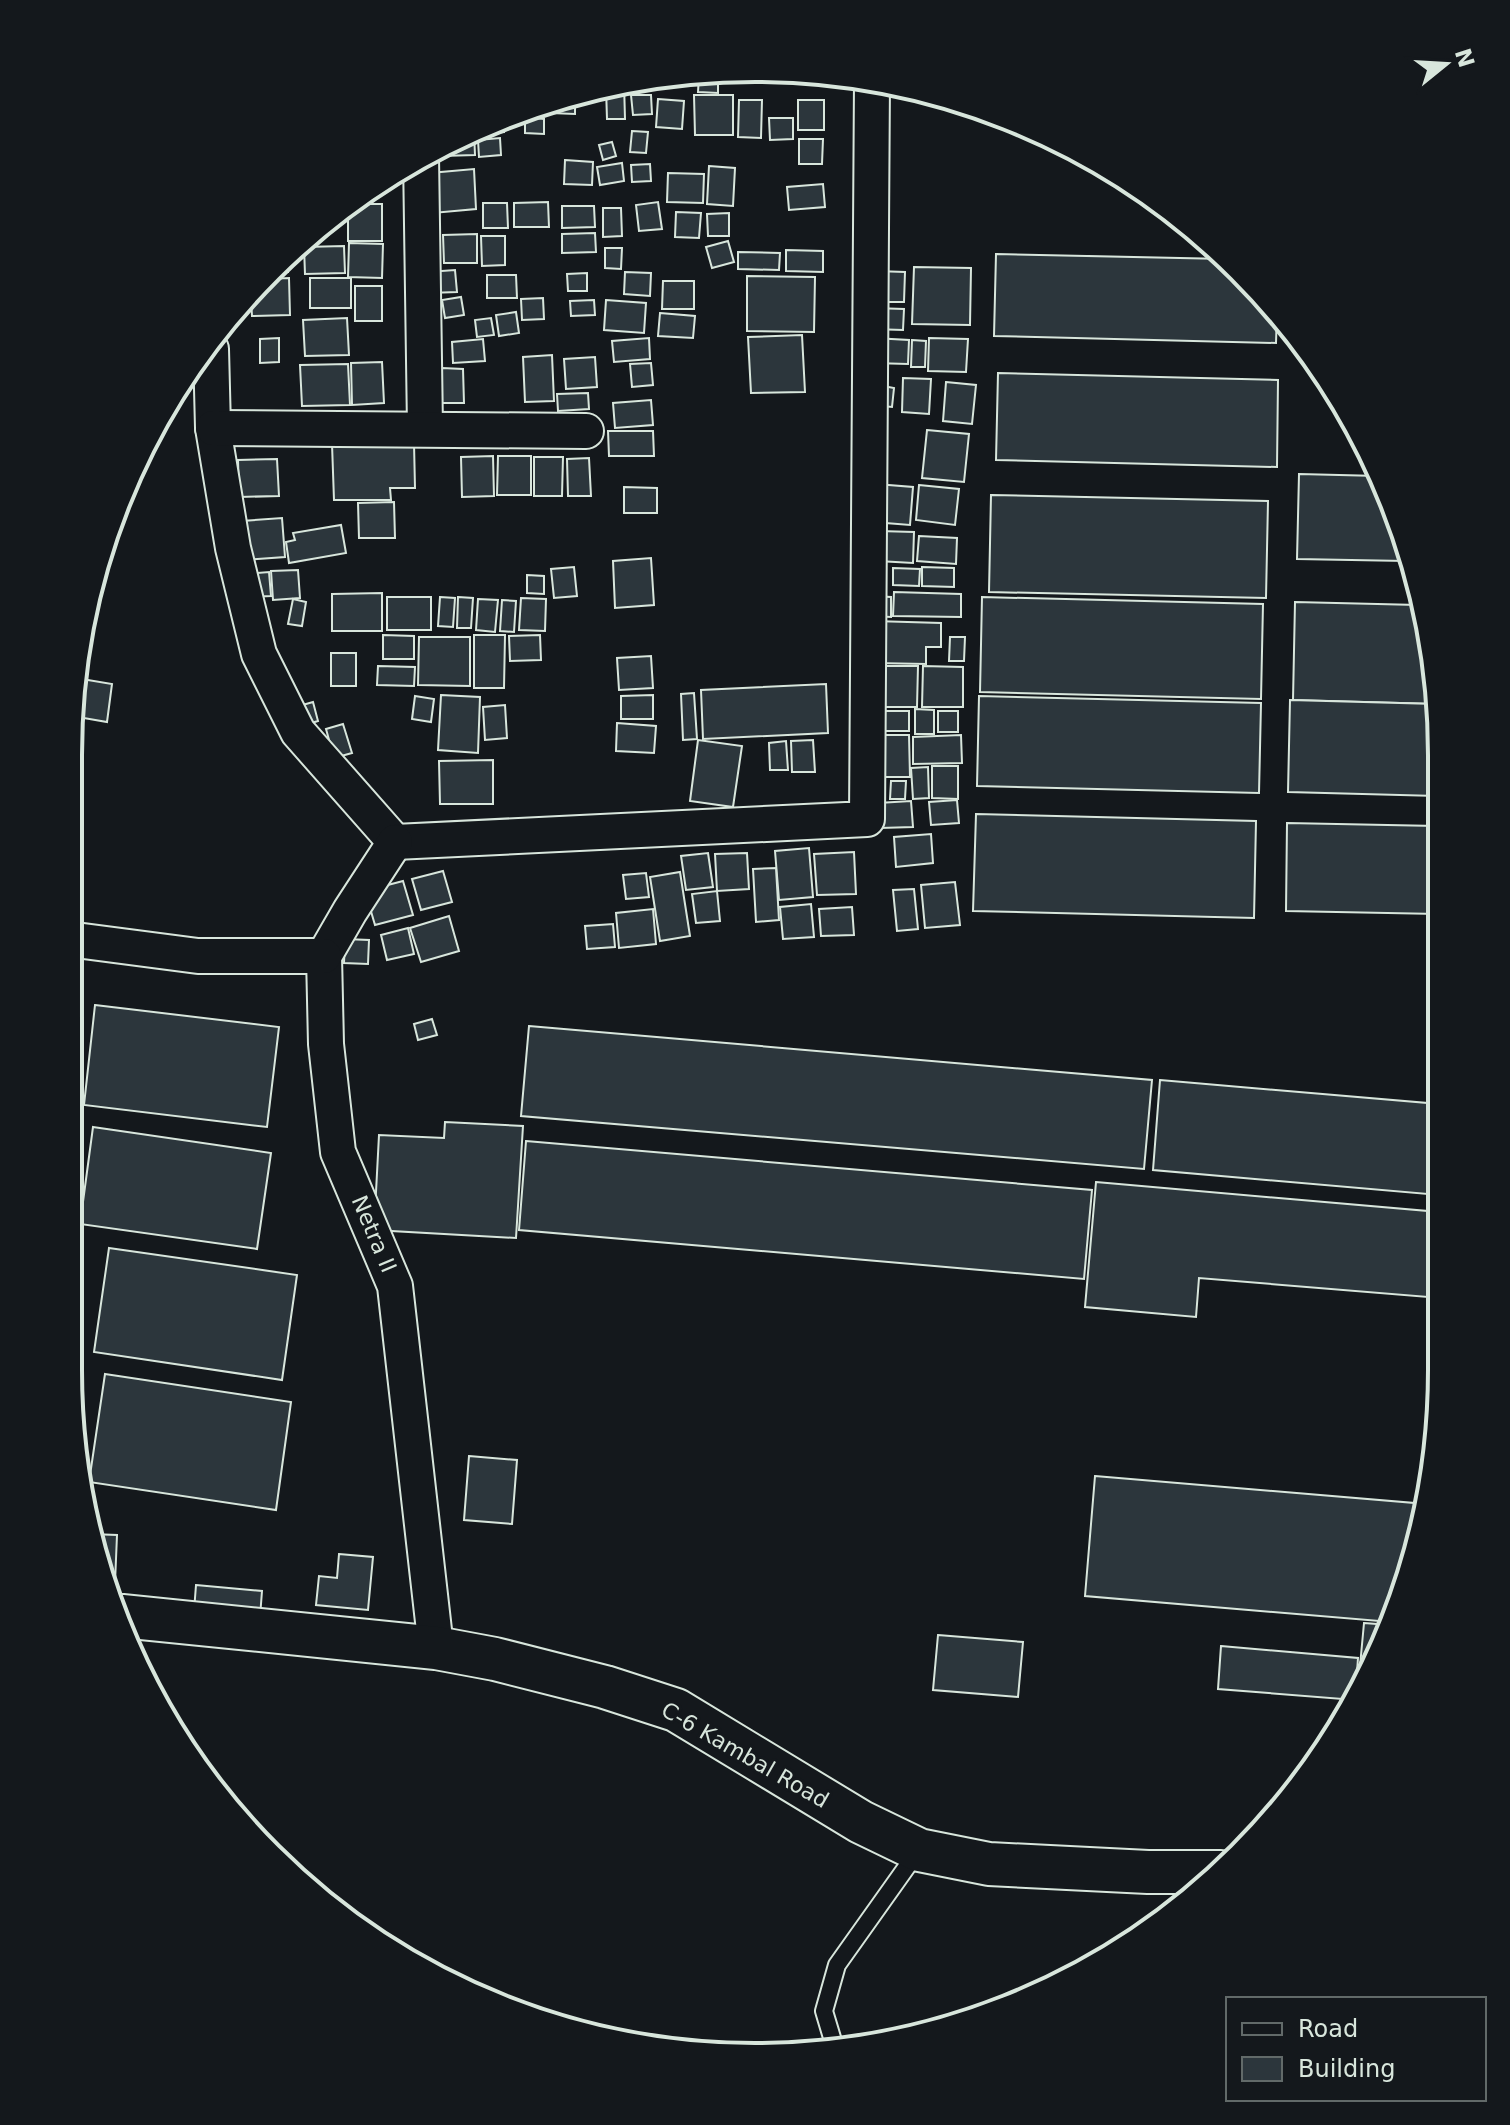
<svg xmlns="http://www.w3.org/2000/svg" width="1510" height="2125" viewBox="0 0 1510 2125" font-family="'DejaVu Sans',sans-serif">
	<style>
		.building { fill: #2c363c; stroke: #d8e6dc; stroke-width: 2 }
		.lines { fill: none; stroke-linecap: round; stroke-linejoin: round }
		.service-casing { stroke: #d8e6dc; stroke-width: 20 }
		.minor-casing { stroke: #d8e6dc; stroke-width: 38 }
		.tertiary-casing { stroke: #d8e6dc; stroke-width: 46 }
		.service { stroke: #14181c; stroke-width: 16 }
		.minor { stroke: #14181c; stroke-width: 34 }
		.tertiary { stroke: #14181c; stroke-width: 42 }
		.labels { text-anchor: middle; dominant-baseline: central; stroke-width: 6; stroke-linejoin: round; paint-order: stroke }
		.street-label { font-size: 22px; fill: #d8e6dc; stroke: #14181c }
		.rim { fill: none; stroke: #d8e6dc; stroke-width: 4 }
	</style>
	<rect width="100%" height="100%" fill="#14181c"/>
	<g class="building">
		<polygon points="699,75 718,76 718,93 698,92"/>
		<polygon points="624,83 625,119 607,119 606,88"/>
		<polygon points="575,95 575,114 521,112 534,105"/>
		<polygon points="631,95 651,95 652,114 633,115"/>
		<polygon points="694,95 733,95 733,135 695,135"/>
		<polygon points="658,99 684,101 682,129 656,127"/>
		<polygon points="739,100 762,100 761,138 738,137"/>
		<rect x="798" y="100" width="26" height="30"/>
		<polygon points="525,117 544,119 544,134 525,133"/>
		<polygon points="769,118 793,118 793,139 770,140"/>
		<polygon points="504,122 504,132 484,134 484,127"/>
		<polygon points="632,131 648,132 646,153 630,152"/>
		<polygon points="474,132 475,155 442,156 441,147"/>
		<polygon points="500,138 501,155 479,157 478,140"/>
		<polygon points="799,139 823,139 822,164 799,164"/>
		<polygon points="612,142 616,156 603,160 599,145"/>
		<polygon points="565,160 593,162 592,185 564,184"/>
		<polygon points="622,163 624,181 600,185 597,167"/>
		<polygon points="650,164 651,181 632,182 631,165"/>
		<polygon points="709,166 735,168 733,206 707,204"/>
		<polygon points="474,169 476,209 433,213 430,173"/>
		<polygon points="668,173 704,174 703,203 667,202"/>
		<polygon points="823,184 825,207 789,210 787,187"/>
		<polygon points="548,202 549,227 514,227 514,203"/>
		<polygon points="658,202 662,229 639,231 636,205"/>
		<polygon points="483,203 507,203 508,228 483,228"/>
		<polygon points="351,204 382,204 382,241 348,241 348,205"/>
		<polygon points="562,206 594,206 595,227 562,228"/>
		<polygon points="603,208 621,208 622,236 603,237"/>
		<polygon points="676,212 701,213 699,238 675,237"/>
		<polygon points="729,213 729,236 708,236 707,214"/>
		<polygon points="595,233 596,252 562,253 562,234"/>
		<polygon points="477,234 477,263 444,263 443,235"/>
		<polygon points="481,236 505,236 505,265 482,266"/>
		<polygon points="728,241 734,262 712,268 706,247"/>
		<polygon points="349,243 383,244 382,278 348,277"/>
		<polygon points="344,246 345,273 305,274 304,247"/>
		<polygon points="605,248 622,248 621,269 605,268"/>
		<polygon points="786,250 823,251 823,272 786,271"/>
		<polygon points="738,252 780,253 779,270 738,269"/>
		<polygon points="996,254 1226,259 1277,310 1276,343 994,336"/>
		<polygon points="288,256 288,272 275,272"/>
		<polygon points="914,267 971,268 970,325 912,324"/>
		<polygon points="455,270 457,292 429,293 428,272"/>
		<polygon points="876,271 905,272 904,302 876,302"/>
		<polygon points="625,272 651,273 650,296 624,294"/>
		<polygon points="587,273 587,291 568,291 567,274"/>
		<polygon points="487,275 516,275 517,298 487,298"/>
		<polygon points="747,276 815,277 814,332 747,331"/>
		<polygon points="289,278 290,315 252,316 251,300 268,279"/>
		<rect x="310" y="278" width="41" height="30"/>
		<polygon points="663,281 694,281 694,309 662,309"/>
		<rect x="355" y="286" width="27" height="35"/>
		<polygon points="461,297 464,315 445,318 442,300"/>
		<polygon points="543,298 544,319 522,320 521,299"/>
		<polygon points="594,300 595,315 571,316 570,301"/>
		<polygon points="606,300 646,303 644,333 604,330"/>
		<polygon points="873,308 904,309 903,330 872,329"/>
		<polygon points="516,312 519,333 499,336 496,315"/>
		<polygon points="660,313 695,316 693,338 658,336"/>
		<polygon points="347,318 349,355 305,356 303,320"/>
		<polygon points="491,318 494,335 477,337 475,320"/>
		<polygon points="802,335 805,392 751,393 748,337"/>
		<polygon points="279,338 279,362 260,363 260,339"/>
		<polygon points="649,338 650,359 614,362 612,341"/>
		<polygon points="873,338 909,340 908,364 873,363"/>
		<polygon points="929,338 968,339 966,372 928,371"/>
		<polygon points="483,339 485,361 453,363 452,342"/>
		<polygon points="912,340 926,341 925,367 911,367"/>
		<polygon points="552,355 554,401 525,402 523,357"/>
		<polygon points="595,357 597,387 566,389 564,359"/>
		<polygon points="382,362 384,403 352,405 351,363"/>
		<polygon points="651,363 653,385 632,387 630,364"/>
		<polygon points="348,364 350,405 302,406 300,365"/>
		<polygon points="442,368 463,369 464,403 442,403"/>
		<polygon points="998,373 1278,380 1277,467 996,460"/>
		<polygon points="903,378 931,379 929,414 902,412"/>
		<polygon points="946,382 976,385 972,424 943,421"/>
		<polygon points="873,384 894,388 892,407 871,405"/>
		<polygon points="588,393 589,409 558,411 557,394"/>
		<polygon points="651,400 653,425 615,428 613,403"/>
		<polygon points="927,430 969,434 964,482 922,478"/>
		<polygon points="608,431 653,431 654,456 609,456"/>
		<polygon points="414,443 415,488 390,488 391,500 334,500 332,444"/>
		<polygon points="493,456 494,496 462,497 461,457"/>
		<polygon points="498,456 531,456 531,495 497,495"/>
		<polygon points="534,457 563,457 562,496 534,496"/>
		<polygon points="589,458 591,496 568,496 567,459"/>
		<polygon points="277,459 279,496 239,497 238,460"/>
		<polygon points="1299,474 1379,476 1405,561 1297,559"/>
		<polygon points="876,484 913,487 910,525 873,522"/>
		<polygon points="919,485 959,489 955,525 916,520"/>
		<polygon points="624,487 657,488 657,513 624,513"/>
		<polygon points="991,495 1268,501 1266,598 989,592"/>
		<polygon points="394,502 395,538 359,538 358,503"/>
		<polygon points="282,518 285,557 245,560 242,521"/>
		<polygon points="341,525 346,553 289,563 286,542 295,540 293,533"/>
		<polygon points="879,531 914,532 913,563 878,561"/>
		<polygon points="919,536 957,538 956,564 917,561"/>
		<polygon points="651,558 654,605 615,608 613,561"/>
		<polygon points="574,567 577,596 554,598 551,569"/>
		<polygon points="922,567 954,568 954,587 922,586"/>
		<polygon points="893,568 920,569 919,586 893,585"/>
		<polygon points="298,570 300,598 273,600 271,571"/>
		<polygon points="269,572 271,596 247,597 246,574"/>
		<polygon points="527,575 544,576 544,594 527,593"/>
		<polygon points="894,592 961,594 961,617 893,616"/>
		<polygon points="382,593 382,631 332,631 332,594"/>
		<polygon points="872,596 891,597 891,617 872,616"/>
		<rect x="387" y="597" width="44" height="33"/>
		<polygon points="440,597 455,598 453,627 438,626"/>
		<polygon points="458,597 473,598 471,628 457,628"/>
		<polygon points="982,597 1263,604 1261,699 980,692"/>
		<polygon points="521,598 546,599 545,631 519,630"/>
		<polygon points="293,599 306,602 302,626 288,624"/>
		<polygon points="478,599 498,600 495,632 476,630"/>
		<polygon points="502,600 516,601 514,632 500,631"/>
		<polygon points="1295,602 1418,605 1436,665 1436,704 1293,700"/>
		<polygon points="874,621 941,623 941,647 926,647 926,664 873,663"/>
		<polygon points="383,635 414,636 414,659 383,659"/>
		<polygon points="474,635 505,635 504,688 474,688"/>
		<polygon points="540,635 541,660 510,661 509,636"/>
		<polygon points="419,637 470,637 470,686 418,685"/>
		<polygon points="950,637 965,637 964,661 949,661"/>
		<rect x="331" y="653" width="25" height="33"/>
		<polygon points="651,656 653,688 619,690 617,658"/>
		<polygon points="378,666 415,667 414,686 377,685"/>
		<polygon points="871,666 918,666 917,707 871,707"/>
		<polygon points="923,666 963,667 963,707 922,707"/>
		<polygon points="76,678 112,684 107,722 72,716"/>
		<polygon points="826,684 828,733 703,739 701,690"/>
		<polygon points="694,693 697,739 683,740 681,694"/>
		<polygon points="441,695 480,697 478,753 438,750"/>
		<polygon points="653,695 653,719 621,719 621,696"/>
		<polygon points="415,696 434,699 431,722 412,719"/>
		<polygon points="979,696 1261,703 1259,793 977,786"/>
		<polygon points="1290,700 1436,704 1437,796 1288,792"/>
		<polygon points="313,702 318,721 298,727 292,708"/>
		<polygon points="505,705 507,738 485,740 483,707"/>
		<polygon points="915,709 934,710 934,734 915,734"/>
		<rect x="873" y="711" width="36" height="20"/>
		<rect x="938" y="711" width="20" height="21"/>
		<polygon points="617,723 656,726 654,753 616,751"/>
		<polygon points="343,724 352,753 334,758 326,729"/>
		<polygon points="873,735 909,735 910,777 873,777"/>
		<polygon points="961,735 962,763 913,764 913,737"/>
		<polygon points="698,740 742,746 733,807 690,801"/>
		<polygon points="813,740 815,772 792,772 791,741"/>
		<polygon points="786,741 788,770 770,770 769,743"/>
		<polygon points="493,760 493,804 440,804 439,761"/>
		<polygon points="932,766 958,766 958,799 932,798"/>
		<polygon points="928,767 929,798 913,799 911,768"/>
		<polygon points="891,781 906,781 905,799 890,799"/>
		<polygon points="957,800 959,823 931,825 929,802"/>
		<polygon points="911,801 913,827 880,828 878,803"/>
		<polygon points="976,814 1256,821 1254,918 973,911"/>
		<polygon points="1287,823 1437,826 1438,914 1286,911"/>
		<polygon points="931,834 933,863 896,867 894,837"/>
		<polygon points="809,848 813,897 779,900 775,851"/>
		<polygon points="854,852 856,894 817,895 814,854"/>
		<polygon points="708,853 713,887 686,890 681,856"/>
		<polygon points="747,853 749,889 717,891 715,854"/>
		<polygon points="776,868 779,920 756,922 753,869"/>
		<polygon points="443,871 452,902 421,910 412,879"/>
		<polygon points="680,872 690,936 660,941 650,877"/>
		<polygon points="646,873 649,897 626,899 623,875"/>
		<polygon points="403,881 413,915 375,925 365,891"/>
		<polygon points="955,882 960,925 925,928 921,885"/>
		<polygon points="914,889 918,929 897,931 893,890"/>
		<polygon points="717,891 720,921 696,923 692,894"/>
		<polygon points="811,904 814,937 783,939 780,907"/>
		<polygon points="852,907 854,935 821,936 819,909"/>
		<polygon points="653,909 656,944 619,948 616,913"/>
		<polygon points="449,916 459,951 421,962 410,928"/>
		<polygon points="613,924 615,947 587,949 585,926"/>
		<polygon points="408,928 414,954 387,960 381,935"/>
		<polygon points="345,939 369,940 368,964 344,963"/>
		<polygon points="95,1005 279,1027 267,1127 84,1105"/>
		<polygon points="432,1019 437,1035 418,1040 414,1024"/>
		<polygon points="529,1026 1152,1080 1144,1169 521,1116"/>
		<polygon points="1160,1080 1439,1104 1439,1195 1153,1170"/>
		<polygon points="445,1122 523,1126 516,1238 374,1230 379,1135 444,1138"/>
		<polygon points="93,1127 271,1153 257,1249 80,1224"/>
		<polygon points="526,1141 1092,1190 1084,1279 519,1230"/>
		<polygon points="1096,1182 1439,1212 1440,1298 1199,1278 1196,1317 1085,1307"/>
		<polygon points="109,1248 297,1275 282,1380 94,1352"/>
		<polygon points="105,1374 291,1402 276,1510 89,1482"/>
		<polygon points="469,1456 517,1460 512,1524 464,1520"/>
		<polygon points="1095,1476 1426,1504 1419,1547 1391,1622 1085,1596"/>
		<polygon points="90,1534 117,1535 115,1583 107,1583 92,1548"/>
		<polygon points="339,1554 373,1557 368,1610 316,1605 319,1576 337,1578"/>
		<polygon points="196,1585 262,1591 260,1617 194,1611"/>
		<polygon points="1364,1623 1390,1625 1374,1667 1360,1666"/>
		<polygon points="938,1635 1023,1642 1018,1697 933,1690"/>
		<polygon points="1221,1646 1358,1658 1355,1700 1218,1689"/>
	</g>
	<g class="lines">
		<defs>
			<polyline id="service" points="836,2051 824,2011 837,1965 918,1851"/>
			<g id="minor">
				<polyline points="421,156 425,428"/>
				<polyline points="211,349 213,428 233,548 259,654 298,732 395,842"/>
				<polyline points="213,428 586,431"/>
				<polyline points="395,842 867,819 872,81"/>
				<polyline points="395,842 350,911 324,956 326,1044 338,1152 395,1286 436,1648"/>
				<polyline points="68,939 198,956 324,956"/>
			</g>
			<polyline id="tertiary" points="122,1616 436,1648 495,1659 605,1687 676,1710 861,1822 919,1850 989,1864 1148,1872 1221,1872"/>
		</defs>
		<use href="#service" class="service-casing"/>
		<use href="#minor" class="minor-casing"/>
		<use href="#tertiary" class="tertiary-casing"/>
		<use href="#service" class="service"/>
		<use href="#minor" class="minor"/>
		<use href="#tertiary" class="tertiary"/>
	</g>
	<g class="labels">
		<g class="street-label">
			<text transform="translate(374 1234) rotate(67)">Netra II</text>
			<text transform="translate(745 1755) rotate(30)">C-6 Kambal Road</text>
		</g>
	</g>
	<path d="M0 0H1510V2125H0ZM755 82H755A673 673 0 0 1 1428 755V1370A673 673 0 0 1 755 2043H755A673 673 0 0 1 82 1370V755A673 673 0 0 1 755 82Z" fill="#14181c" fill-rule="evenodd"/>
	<path class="rim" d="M755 82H755A673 673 0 0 1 1428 755V1370A673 673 0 0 1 755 2043H755A673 673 0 0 1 82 1370V755A673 673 0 0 1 755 82Z"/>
	<rect x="1226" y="1997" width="260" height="104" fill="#14181c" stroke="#626a69" stroke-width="2"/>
	<rect x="1242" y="2023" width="40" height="12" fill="#14181c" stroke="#626a69" stroke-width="2"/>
	<text x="1298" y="2037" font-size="24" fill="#d8e6dc">Road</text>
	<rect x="1242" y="2057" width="40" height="24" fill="#2c363c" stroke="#626a69" stroke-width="2"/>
	<text x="1298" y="2077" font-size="24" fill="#d8e6dc">Building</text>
	<g transform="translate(1446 64) rotate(72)" stroke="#14181c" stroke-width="6" paint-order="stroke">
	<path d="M0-6L14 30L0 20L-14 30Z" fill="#d8e6dc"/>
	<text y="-12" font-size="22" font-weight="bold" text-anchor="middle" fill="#d8e6dc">N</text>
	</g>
</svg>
